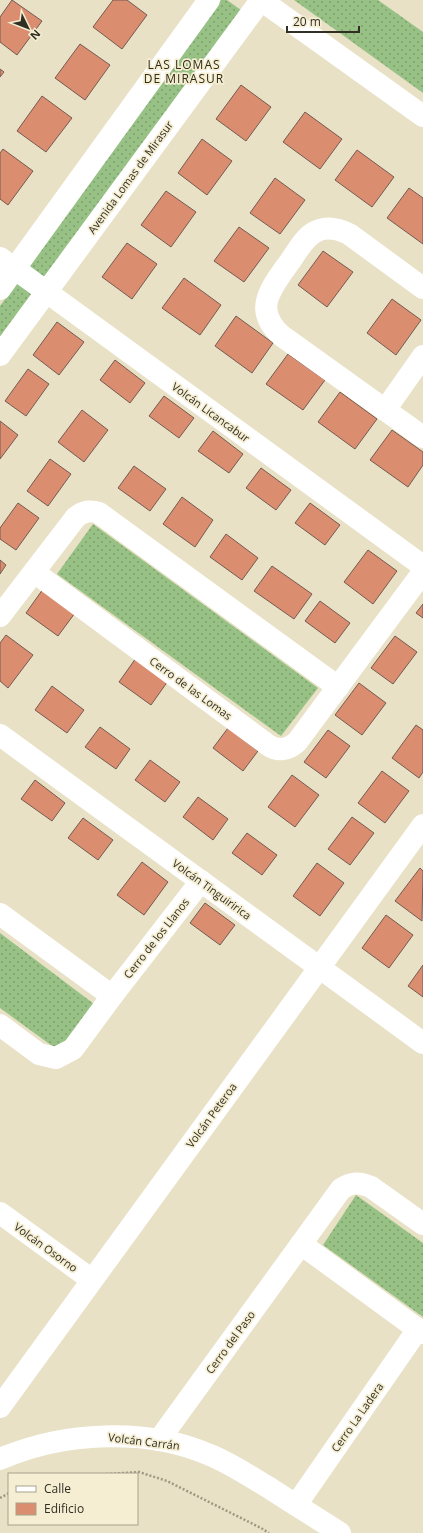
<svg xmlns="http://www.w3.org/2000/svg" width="423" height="1533" viewBox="0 0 423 1533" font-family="'Open Sans',sans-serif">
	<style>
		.grass { fill: url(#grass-dots) }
		.building { fill: #da8d6f; stroke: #755b52 }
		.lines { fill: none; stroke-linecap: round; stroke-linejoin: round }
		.path { stroke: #9d9884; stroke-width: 2.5; stroke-dasharray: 2 2; stroke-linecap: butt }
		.street { stroke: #fff; stroke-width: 22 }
		.secondary { stroke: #fff; stroke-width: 22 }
		.labels { text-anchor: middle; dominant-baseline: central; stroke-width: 3.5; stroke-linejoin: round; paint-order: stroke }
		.street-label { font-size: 11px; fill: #312f24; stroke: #f5eed3 }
		.neighbourhood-label { font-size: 12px; letter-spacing: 1px; fill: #322c16; stroke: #f5eed3 }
	</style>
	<defs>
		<pattern id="grass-dots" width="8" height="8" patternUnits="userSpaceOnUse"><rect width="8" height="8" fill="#98c285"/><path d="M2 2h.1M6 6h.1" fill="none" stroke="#7d9e6d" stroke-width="1.8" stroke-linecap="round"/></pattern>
	</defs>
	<rect width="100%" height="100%" fill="#e8e1c6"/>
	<g class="grass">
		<polygon points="221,0 227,0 241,10 0,339 0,306"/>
		<polygon points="294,0 378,0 423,32 423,93"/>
		<polygon points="93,524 318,688 281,736 57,574"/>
		<polygon points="0,933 94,1004 59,1051 0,1008"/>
		<polygon points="356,1195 423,1243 423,1317 323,1245"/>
	</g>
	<g class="building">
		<polygon points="12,0 42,21 17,55 0,42 0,17"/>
		<polygon points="113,0 127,0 147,15 122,49 93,27"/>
		<polygon points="80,44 110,65 85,100 55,78"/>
		<polygon points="0,69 4,72 0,77"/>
		<polygon points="241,85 271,107 246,141 216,119"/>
		<polygon points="42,96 72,118 46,152 17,131"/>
		<polygon points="305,112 342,139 320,169 283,142"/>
		<polygon points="202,139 232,161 207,195 178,173"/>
		<polygon points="3,149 33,171 8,205 0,199 0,153"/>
		<polygon points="357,150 394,177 372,207 335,180"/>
		<polygon points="275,178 305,200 280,234 250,213"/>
		<polygon points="409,188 423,198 423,244 387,218"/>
		<polygon points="166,191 196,212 171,247 141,225"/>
		<polygon points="239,227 269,248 244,282 214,261"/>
		<polygon points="127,243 157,264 132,299 102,277"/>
		<polygon points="323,251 353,272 327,307 298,285"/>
		<polygon points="184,278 221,305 200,335 162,308"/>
		<polygon points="392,299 421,320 396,355 367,333"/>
		<polygon points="236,316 273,343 252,373 215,346"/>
		<polygon points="57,322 84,342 59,375 33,355"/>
		<polygon points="288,354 325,380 303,410 266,384"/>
		<polygon points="115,360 145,383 130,403 100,380"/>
		<polygon points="28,369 49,384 26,416 5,401"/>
		<polygon points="340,392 377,419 355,449 318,422"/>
		<polygon points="164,396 194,418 179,438 149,416"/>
		<polygon points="82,410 108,430 84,462 58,442"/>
		<polygon points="0,421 18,435 0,459"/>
		<polygon points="392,430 423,452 423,465 408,487 370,460"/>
		<polygon points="213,431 243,454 229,473 198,451"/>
		<polygon points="50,459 71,474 48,506 27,491"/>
		<polygon points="134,466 166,489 150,511 118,488"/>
		<polygon points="261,468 291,490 276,510 246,488"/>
		<polygon points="182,497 213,520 195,547 163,524"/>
		<polygon points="18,503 39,518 16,550 0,539 0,528"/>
		<polygon points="310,503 340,525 325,545 295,523"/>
		<polygon points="226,534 258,558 242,580 210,557"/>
		<polygon points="368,550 397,571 373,604 344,582"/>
		<polygon points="0,560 6,565 0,574"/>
		<polygon points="272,566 312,594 294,619 254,591"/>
		<polygon points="43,589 75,613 58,636 26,613"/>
		<polygon points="320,601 350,623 335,643 305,621"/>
		<polygon points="423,604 423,618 416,613"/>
		<polygon points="6,635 33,655 8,688 0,681 0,643"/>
		<polygon points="395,636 417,652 393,684 371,668"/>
		<polygon points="136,658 168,681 151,705 119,682"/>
		<polygon points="359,683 386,703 362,735 335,715"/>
		<polygon points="52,686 84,710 67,733 35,710"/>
		<polygon points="416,725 423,730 423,772 419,778 392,758"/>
		<polygon points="100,727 130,749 116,769 85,747"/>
		<polygon points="228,728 258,751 243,771 213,748"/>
		<polygon points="328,730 350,746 326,778 304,762"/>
		<polygon points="150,760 180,782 165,802 135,780"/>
		<polygon points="382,771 409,791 385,823 358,803"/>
		<polygon points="292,775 319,795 295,827 268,807"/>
		<polygon points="35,780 65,803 52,821 21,799"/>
		<polygon points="198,797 228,819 213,840 183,817"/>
		<polygon points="352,817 374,833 350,865 328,849"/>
		<polygon points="83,818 113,840 98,860 68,838"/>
		<polygon points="247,833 277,855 262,875 232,853"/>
		<polygon points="142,862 168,882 144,915 117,895"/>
		<polygon points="317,863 344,883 320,916 293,896"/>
		<polygon points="420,868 423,871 422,921 395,901"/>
		<polygon points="205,903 235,925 220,945 190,923"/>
		<polygon points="386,915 413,935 389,968 362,948"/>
		<polygon points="423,965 423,997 408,986"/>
	</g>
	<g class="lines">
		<g class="path">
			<polyline points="106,1474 139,1472 167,1481 261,1528 269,1533"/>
			<polyline points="0,1498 9,1493"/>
		</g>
		<g class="street">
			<polyline points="0,258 423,566"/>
			<path d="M423 288 349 234C339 229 328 226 317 231 305 236 298 250 291 260 272 287 251 309 282 336L423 437"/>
			<polyline points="0,289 209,0"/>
			<polyline points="0,355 261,0"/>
			<polyline points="385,410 423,356"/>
			<path d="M34 572 268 745C278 752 288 750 297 742L423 572"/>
			<path d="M0 616 76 517C84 511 90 510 99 513L338 687"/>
			<polyline points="0,735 423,1043"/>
			<polyline points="0,914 112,996"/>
			<polyline points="0,1025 39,1054 56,1058 73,1049 112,996 201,881"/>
			<polyline points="0,1213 92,1280"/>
			<polyline points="301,1244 423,1333"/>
			<polyline points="0,1407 423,825"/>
			<path d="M159 1440 341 1189C352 1182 359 1182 371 1187L423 1224"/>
			<path d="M0 1459C63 1432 146 1427 210 1455 232 1464 251 1477 271 1489 294 1504 317 1518 340 1533"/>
			<polyline points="296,1505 418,1329"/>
		</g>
		<polyline class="secondary" points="261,0 423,116"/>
	</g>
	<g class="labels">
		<g class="street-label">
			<text transform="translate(130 177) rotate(-54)">Avenida Lomas de Mirasur</text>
			<text transform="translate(211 412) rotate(36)">Volcán Licancabur</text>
			<text transform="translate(191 688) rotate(36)">Cerro de las Lomas</text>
			<text transform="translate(212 889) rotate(36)">Volcán Tinguiririca</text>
			<text transform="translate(156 938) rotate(-52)">Cerro de los Llanos</text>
			<text transform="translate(211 1115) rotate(-54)">Volcán Peteroa</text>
			<text transform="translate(46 1247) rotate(36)">Volcán Osorno</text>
			<text transform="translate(230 1342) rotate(-54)">Cerro del Paso</text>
			<text transform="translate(357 1417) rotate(-55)">Cerro La Ladera</text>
			<text transform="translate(144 1441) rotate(7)">Volcán Carrán</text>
		</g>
		<g class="neighbourhood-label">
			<text x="184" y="64">LAS LOMAS<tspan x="184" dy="14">DE MIRASUR</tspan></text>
		</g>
	</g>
	<rect x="8" y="1473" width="130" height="52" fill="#f5eed3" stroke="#a7a28d"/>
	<rect x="16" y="1486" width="20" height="6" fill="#ffffff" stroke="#a7a28d"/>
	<text x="44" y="1493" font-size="12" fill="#312f24">Calle</text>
	<rect x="16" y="1503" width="20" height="12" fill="#da8d6f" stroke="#a7a28d"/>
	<text x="44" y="1513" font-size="12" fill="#312f24">Edificio</text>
	<g transform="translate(28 28) rotate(133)" stroke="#f5eed3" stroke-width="3" paint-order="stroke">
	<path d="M0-3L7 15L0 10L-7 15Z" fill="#312f24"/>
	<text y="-6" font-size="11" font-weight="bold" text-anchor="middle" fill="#312f24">N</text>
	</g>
	<path d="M287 26v6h72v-6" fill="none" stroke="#312f24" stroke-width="2"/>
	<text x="293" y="26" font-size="12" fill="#312f24" stroke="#f5eed3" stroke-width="3" paint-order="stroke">20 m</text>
</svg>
